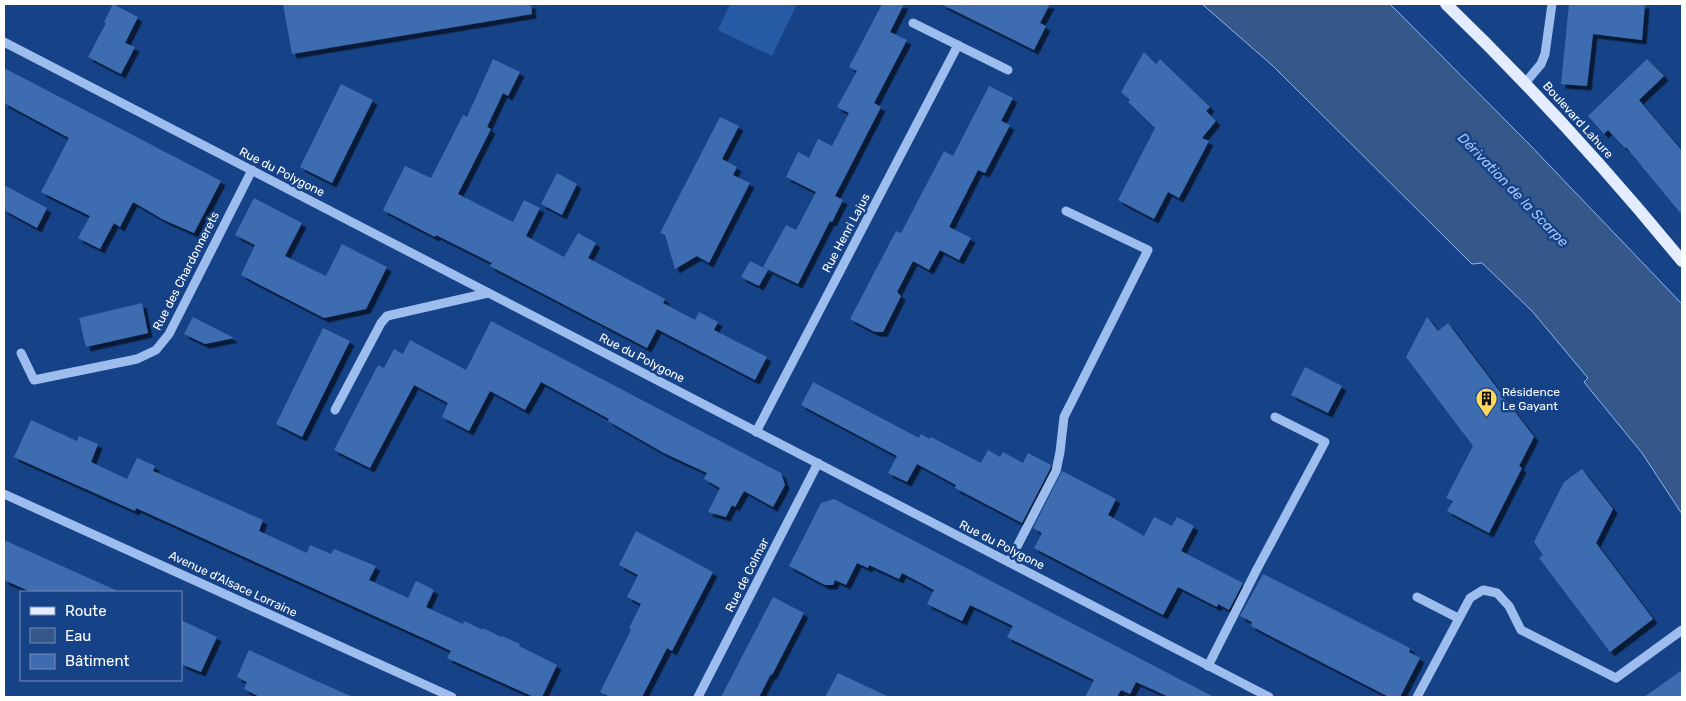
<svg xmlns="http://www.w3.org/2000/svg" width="1686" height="701" viewBox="0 0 1686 701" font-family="Rubik,sans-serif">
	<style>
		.green { fill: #285ba6 }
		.water { fill: #36578a; stroke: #8eb7f1 }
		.building { fill: #3e6cb1; filter: url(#shadow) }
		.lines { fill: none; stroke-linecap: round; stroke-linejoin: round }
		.minor { stroke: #9cbdee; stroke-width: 9 }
		.major { stroke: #e3edff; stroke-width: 12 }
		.labels { text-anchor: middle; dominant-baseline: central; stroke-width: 5; stroke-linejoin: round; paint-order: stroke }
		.street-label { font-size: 12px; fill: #fff; stroke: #164287 }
		.poi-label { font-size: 12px; fill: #fff; stroke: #164287; text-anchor: start }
		.water-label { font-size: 14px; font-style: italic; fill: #a7c7f6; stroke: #164287 }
	</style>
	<defs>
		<filter id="shadow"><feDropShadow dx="4.5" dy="4.5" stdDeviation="0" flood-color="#0009"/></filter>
	</defs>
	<rect width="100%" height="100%" fill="#164287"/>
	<polygon class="green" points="730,4 797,4 772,56 718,30"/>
	<polygon class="water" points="1202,4 1390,4 1529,144 1682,304 1682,514 1642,453 1584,382 1588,378 1532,311 1482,263 1472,264 1273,66"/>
	<g class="building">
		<polygon points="113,4 138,17 125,43 135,47 121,74 88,57 106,23 104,22"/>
		<polygon points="283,4 531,4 532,14 292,54"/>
		<polygon points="882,4 904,4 890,32 907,40 874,103 881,107 835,196 843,200 832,222 830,221 798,284 763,267 786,225 796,230 816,192 786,177 798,152 809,158 818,139 832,146 849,113 837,107 857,71 849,67"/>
		<polygon points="941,4 1050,4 1040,23 1046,26 1034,50"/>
		<polygon points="1569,4 1645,4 1642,40 1593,34 1587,86 1561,84"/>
		<polygon points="1144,52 1156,64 1160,59 1210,107 1206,111 1216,121 1202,138 1209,141 1179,198 1168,192 1154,219 1118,200 1155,128 1128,102 1130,100 1121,92"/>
		<polygon points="493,59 520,72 508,96 503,93 487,127 491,129 458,194 513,222 524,200 540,208 526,236 564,257 578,233 596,243 588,258 665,299 663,303 695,320 699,312 718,322 714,330 767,357 755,380 657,329 647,348 490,266 492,263 436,235 435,237 383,210 405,166 431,178 463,115 467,117"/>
		<polygon points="1647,59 1664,76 1639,100 1682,151 1682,215 1626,147 1625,148 1608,130 1604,134 1588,116"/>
		<polygon points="4,68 221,181 194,233 164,220 133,202 120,227 114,223 100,249 78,238 90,216 41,192 69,138 4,103"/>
		<polygon points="341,84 373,100 332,183 300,167"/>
		<polygon points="989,86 1013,98 1001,121 1010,125 985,173 978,170 949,227 971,238 959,260 940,250 929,270 913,261 897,292 901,296 883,332 875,332 850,319 896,231 901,233 944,151 953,156"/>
		<polygon points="720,117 739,126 722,159 737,167 733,175 750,183 709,263 697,256 675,269 665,235 660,233"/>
		<polygon points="557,173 577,184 562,215 541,204"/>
		<polygon points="4,185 47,208 37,228 4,210"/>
		<polygon points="254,198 302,223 285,256 326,276 342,244 387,267 366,309 324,318 241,275 255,245 235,235"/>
		<polygon points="750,261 768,270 759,286 741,277"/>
		<polygon points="142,303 148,333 86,347 79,318"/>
		<polygon points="193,317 234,338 205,344 184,334"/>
		<polygon points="1427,317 1438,331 1448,323 1534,437 1519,466 1522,468 1489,533 1447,511 1453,501 1446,498 1473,446 1406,357"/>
		<polygon points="491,321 781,473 785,485 773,507 744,491 735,507 732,505 726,517 708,512 720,488 704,479 707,473 664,453 608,421 609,419 541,382 525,410 490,391 469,431 442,417 448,403 414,385 370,468 334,450 378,365 384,368 394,349 403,354 410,340 466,370"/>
		<polygon points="323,328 350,341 302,437 276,424"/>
		<polygon points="1305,367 1342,386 1328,413 1291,395"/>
		<polygon points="813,382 919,438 921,434 930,439 931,437 981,463 988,450 1000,457 1003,452 1023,463 1028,453 1051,465 1050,469 1022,523 955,488 956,485 917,464 907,482 888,473 897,456 801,405"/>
		<polygon points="31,420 77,441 79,436 98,444 91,462 127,479 137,458 155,466 153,471 263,520 259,531 307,553 310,545 331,554 334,549 376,566 369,580 408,598 416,581 434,590 426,607 463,624 464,621 483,630 483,628 501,637 502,636 520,644 519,646 557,665 542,697 534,697 447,658 451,651 432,642 136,508 135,511 14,457"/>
		<polygon points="1582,469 1613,509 1596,543 1653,619 1610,652 1539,558 1543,555 1534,542 1564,482"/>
		<polygon points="1062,471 1116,499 1108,515 1144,536 1154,517 1172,526 1177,517 1194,526 1181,551 1243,583 1229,610 1218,604 1217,607 1178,587 1163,615 1034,548 1042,533 1033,528"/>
		<polygon points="834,499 1060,617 1214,697 1169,697 1136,682 1130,694 1121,690 1117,697 1085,697 1094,680 1007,637 1013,626 970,605 962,621 927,604 934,590 902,573 899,579 869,565 868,568 857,563 846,585 835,580 833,585 825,585 789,566 821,503"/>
		<polygon points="636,531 713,572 672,651 667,648 642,697 610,697 600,692 631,630 629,628 641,604 627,597 638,575 619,565"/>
		<polygon points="4,540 73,571 120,592 31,592 4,580"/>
		<polygon points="1263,574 1410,648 1409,652 1420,658 1400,697 1389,697 1251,626 1252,622 1240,616"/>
		<polygon points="773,597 804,613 772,675 771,674 759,697 721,697"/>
		<polygon points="181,620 217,637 201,672 181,664"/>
		<polygon points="249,650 312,679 353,697 260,697 244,689 247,682 237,677"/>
		<polygon points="1682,670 1682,697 1644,697"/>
		<polygon points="838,673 889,697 825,697"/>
	</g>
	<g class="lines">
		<g class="minor">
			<polyline points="913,23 1008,70"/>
			<polyline points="4,42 1269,697"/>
			<polyline points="1525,83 1541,64 1545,54 1552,4"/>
			<polyline points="21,353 34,380 137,359 156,350 169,334 252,170"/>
			<polyline points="335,410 381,323 387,316 488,293"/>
			<polyline points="756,432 958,45"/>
			<polyline points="4,494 452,697"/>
			<polyline points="1009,562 1056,471 1060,452 1064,417 1148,250 1066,211"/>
			<polyline points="1417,597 1458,618"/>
			<polyline points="1208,666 1257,569 1325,442 1275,417"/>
			<polyline points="698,697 818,463"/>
			<polyline points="1417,697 1470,598 1483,590 1497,593 1509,606 1521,630 1616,678 1682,630"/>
		</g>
		<path class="major" d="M1446 4C1530 85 1608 171 1682 261"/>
	</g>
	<defs>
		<symbol id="building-pin" viewBox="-11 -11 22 30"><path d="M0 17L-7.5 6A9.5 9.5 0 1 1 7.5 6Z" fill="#ffd759" stroke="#164287"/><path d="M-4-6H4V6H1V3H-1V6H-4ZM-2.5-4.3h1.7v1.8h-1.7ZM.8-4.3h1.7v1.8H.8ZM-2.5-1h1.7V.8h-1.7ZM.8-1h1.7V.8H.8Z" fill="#111"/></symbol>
	</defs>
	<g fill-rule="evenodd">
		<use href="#building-pin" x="1474" y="386" width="25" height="34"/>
	</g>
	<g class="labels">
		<g class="street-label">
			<text transform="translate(1578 120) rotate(48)">Boulevard Lahure</text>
			<text transform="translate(282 172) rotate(27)">Rue du Polygone</text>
			<text transform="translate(846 233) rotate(-62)">Rue Henri Lajus</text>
			<text transform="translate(186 271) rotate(-63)">Rue des Chardonnerets</text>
			<text transform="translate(642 358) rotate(27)">Rue du Polygone</text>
			<text transform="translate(1002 545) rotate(27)">Rue du Polygone</text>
			<text transform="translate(747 575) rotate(-63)">Rue de Colmar</text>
			<text transform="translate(233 584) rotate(25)">Avenue d'Alsace Lorraine</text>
		</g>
		<g class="poi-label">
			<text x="1502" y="392">Résidence<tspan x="1502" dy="14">Le Gayant</tspan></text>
		</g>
		<g class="water-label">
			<text transform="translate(1513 190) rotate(46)">Dérivation de la Scarpe</text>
		</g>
	</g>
	<rect width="1686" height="701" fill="none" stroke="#ffffff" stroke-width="10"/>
	<rect x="20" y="591" width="162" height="90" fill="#164287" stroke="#738eb7"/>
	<rect x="30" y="607" width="25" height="8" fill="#e3edff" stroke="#738eb7"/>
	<text x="65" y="616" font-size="15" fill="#ffffff">Route</text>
	<rect x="30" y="628" width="25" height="15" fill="#36578a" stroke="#738eb7"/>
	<text x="65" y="641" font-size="15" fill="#ffffff">Eau</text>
	<rect x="30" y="654" width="25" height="15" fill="#3e6cb1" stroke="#738eb7"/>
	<text x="65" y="666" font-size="15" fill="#ffffff">Bâtiment</text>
</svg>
